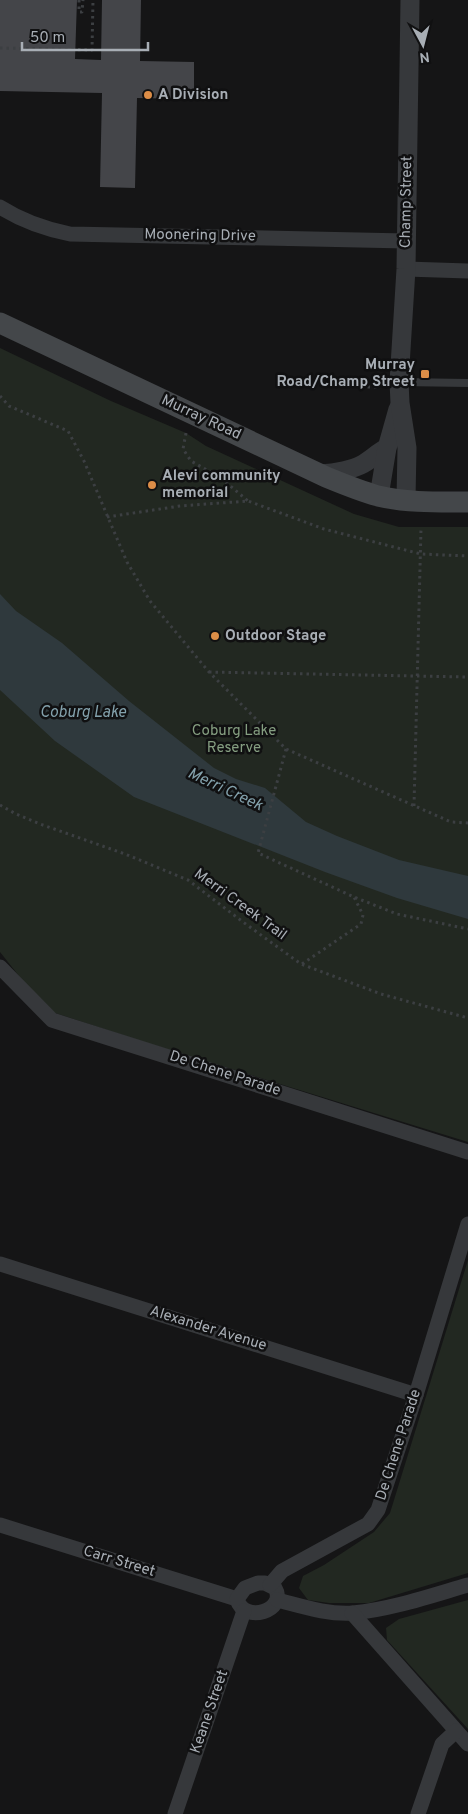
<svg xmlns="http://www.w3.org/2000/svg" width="468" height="1814" viewBox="0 0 468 1814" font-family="Overpass,sans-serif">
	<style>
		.green { fill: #222821 }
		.water { fill: #2f393d }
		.building { fill: #444549 }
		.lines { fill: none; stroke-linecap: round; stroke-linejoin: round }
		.path { stroke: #3c3f42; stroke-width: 3; stroke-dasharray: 2.5 4; stroke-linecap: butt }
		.service { stroke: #36383b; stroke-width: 8 }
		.minor { stroke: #36383b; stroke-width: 15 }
		.tertiary { stroke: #36383b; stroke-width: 19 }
		.secondary { stroke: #44474a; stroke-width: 21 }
		.poi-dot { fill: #dc8d47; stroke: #101011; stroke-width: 2 }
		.labels { text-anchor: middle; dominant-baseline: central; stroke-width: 5; stroke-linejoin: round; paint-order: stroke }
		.poi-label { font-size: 15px; font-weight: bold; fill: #a8aeb5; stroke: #101011; text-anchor: start }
		.street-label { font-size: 15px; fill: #a8aeb5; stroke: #101011 }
		.park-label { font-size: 15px; fill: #859e81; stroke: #101011 }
		.water-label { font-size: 16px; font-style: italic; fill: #83a1ac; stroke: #101011 }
	</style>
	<rect width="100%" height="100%" fill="#151516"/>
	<g class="green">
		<polygon points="0,348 111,401 186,433 206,446 354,514 399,527 468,527 468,1142 147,1043 46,1010 0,952"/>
		<polygon points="468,1260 468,1573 369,1603 329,1603 308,1600 299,1588 303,1576 324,1565 374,1532 390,1513"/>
		<polygon points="468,1600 468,1729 387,1640 386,1628 399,1619"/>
	</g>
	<polygon class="water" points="0,594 16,611 62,643 129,701 214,768 236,779 265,788 306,822 337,836 399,860 468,876 468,919 397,898 325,872 134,797 55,741 0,690"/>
	<polygon class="building" points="0,0 77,0 75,59 101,60 102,0 141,0 140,61 194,62 194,99 137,98 135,188 100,187 102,93 0,91"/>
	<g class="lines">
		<g class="path">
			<polyline points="79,0 79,12 82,12 83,0"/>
			<polyline points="0,48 92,50 93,0"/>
			<polyline points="361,387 377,387"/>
			<polyline points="0,396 9,406 68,431 84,461 127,562 150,601 209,672 286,749 451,822 468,823"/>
			<polyline points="186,433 183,449 191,461 221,478 248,501"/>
			<polyline points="107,517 180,506 248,501 324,529 421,554 468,556"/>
			<polyline points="209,672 468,677"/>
			<polyline points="286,749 258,853 354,897 397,914 468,929"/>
			<polyline points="0,805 16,814 40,824 125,854 188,880 243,922 301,964 381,994 468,1018"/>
			<polyline points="414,806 421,528"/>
			<polyline points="302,964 361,924 363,915 354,897"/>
		</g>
		<polyline class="service" points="400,382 468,383"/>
		<g class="minor">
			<path d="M0 207C22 221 45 229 70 234L406 241"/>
			<polyline points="406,269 468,271"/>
			<polyline points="0,967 52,1020 468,1152"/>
			<polyline points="0,1264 416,1395"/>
			<polyline points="0,1525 237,1599"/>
			<path d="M258 1583H265L275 1588C288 1610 244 1625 237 1599L245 1588Z"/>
			<polyline points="270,1585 282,1571 368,1524 378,1510 416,1395 468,1224"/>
			<path d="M277 1600C301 1606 328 1615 353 1613 392 1609 430 1596 468 1585"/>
			<polyline points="352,1613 468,1744"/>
			<polyline points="175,1814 244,1611"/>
			<polyline points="418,1814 442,1744 456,1731"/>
		</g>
		<g class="tertiary">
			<path d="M319 474C334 473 350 471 363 464 372 459 378 452 387 448"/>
			<polyline points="379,496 387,448 398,409"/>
			<polyline points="406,499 407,448 400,403 399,382 406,269 410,0"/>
		</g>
		<path class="secondary" d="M0 323 326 477C343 484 360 491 378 496 407 503 439 502 468 502"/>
	</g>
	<g class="poi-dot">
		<circle cx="148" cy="95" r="5"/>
		<rect x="420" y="369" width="10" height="10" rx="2.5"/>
		<circle cx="152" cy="485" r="5"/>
		<circle cx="215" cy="636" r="5"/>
	</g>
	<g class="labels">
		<g class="poi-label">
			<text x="158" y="95">A Division</text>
			<text x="415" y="365" text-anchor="end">Murray<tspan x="415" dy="17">Road/Champ Street</tspan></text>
			<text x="162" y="476">Alevi community<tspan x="162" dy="17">memorial</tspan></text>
			<text x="225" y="636">Outdoor Stage</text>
		</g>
		<g class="street-label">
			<text transform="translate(407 202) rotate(-89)">Champ Street</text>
			<text transform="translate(200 236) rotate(1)">Moonering Drive</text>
			<text transform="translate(201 418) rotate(25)">Murray Road</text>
			<text transform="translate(240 905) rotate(36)">Merri Creek Trail</text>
			<text transform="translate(225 1074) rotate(18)">De Chene Parade</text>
			<text transform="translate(208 1329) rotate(17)">Alexander Avenue</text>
			<text transform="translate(399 1445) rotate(-72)">De Chene Parade</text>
			<text transform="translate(119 1562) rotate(17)">Carr Street</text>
			<text transform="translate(210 1712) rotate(-71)">Keane Street</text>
		</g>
		<g class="park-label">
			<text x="234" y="731">Coburg Lake<tspan x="234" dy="17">Reserve</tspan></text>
		</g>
		<g class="water-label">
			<text x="83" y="713">Coburg Lake</text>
			<text transform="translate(225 790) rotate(25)">Merri Creek</text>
		</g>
	</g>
	<g transform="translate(423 45) rotate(173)" stroke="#101011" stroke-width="4" paint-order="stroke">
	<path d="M0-4L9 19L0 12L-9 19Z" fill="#a8aeb5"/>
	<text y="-8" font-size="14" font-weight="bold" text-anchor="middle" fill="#a8aeb5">N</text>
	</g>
	<path d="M22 42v8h126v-8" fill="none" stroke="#a8aeb5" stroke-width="2.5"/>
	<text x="30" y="42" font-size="15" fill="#a8aeb5" stroke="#101011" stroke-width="4" paint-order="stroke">50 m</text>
</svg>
